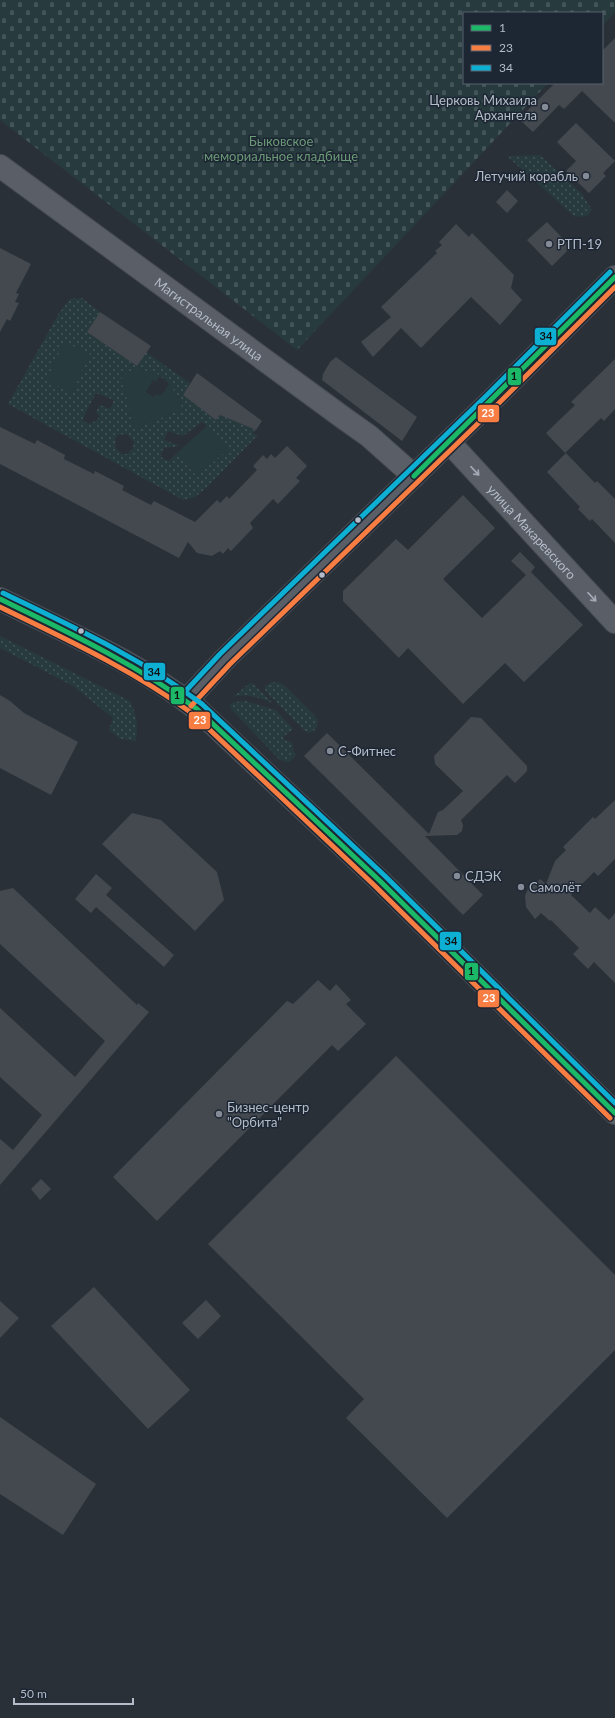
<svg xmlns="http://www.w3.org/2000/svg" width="615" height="1718" viewBox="0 0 615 1718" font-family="Lato,sans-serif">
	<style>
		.grass { fill: url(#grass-dots); fill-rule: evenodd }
		.cemetery { fill: url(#cemetery-stones) }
		.park { fill: #273a3e }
		.building { fill: #444950 }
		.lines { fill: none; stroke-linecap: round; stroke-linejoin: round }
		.minor-casing { stroke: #484c53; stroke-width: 24 }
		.major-casing { stroke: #484c55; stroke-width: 24 }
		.minor { stroke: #5a5e66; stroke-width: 22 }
		.major { stroke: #5c6168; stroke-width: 22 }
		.bus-1-casing { stroke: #1d2633; stroke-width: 8 }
		.bus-2-casing { stroke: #1d2633; stroke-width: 8 }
		.bus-3-casing { stroke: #1d2633; stroke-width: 8 }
		.bus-1 { stroke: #1ab867; stroke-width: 5 }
		.bus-2 { stroke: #f77d43; stroke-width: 5 }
		.bus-3 { stroke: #0dafd3; stroke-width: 5 }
		.oneway { stroke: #a2a9b5 }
		.poi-dot { fill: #848b96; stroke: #1d2633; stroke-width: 1.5 }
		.bus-dot { fill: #b4bcc9; stroke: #1d2633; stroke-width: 1.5 }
		.labels { text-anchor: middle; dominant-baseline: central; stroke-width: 3; stroke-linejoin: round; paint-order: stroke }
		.poi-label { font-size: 13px; fill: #b4bcc9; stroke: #1d2633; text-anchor: start }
		.park-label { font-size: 13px; fill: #6b9a76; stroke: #1d2633 }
		.street-label { font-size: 13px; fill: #b4bcc9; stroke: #1d2633 }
		.line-badge { stroke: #1d2633; stroke-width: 1.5 }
		.badge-label { font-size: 11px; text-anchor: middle; font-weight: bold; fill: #fff }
		.pale-badge-label { font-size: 11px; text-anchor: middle; font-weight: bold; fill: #111 }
	</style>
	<defs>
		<pattern id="grass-dots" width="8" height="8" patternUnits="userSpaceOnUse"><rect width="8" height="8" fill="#273a3e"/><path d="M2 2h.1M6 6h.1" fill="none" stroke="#445559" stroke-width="1.8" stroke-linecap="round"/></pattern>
		<pattern id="cemetery-stones" width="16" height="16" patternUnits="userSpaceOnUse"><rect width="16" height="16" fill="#273a3e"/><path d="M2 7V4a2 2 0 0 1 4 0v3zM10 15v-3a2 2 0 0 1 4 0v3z" fill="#445559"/></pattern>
	</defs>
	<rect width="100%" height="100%" fill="#2a3038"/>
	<g class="grass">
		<polygon points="540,155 582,194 592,210 587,216 575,217 507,156"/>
		<path d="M82 298 100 312 87 332 137 366 146 352 190 383 183 395 216 420 220 415 256 430 252 433 258 435 207 487 195 497 183 500 8 404 59 313 70 299ZM139 369C171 379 169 380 182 409L134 429ZM96 393 114 400 110 409 100 405 96 412 100 416 96 421 89 424 83 421C85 411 92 402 96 393ZM202 422 207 426 228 449 197 476 176 454 169 461 162 458 161 453 164 448 180 446 164 440 168 431 183 436ZM127 434 134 442 133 448 127 454H122L116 449 115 438 118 435Z"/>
		<path d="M0 636 130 701C137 715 138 726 136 741L121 739 109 730 113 718 73 686 0 648Z"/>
		<path d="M272 682 281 683 286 687 316 717C320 724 316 731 309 733L305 731 268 694 265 690V686Z"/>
		<path d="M250 683 253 684 273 703C260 698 247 693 233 697Z"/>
		<polygon points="246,701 276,710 293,729 283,737 285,740 289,741 293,744 293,751 296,754 291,761 287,762 280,760 231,709 230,704 234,702"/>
	</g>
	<polygon class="cemetery" points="0,0 615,0 615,12 602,26 602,13 464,13 464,83 548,83 297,350 0,120"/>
	<g class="park">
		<polygon points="64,342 90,354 72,393 46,381"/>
		<polygon points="139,369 160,375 156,382 153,380 146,392 154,397 156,394 161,396 170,383 183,409 134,429 121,375"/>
		<polygon points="207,426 228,449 197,476 176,454"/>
	</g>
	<g class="building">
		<polygon points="615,38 615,123 582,91 564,109 559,105 533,132 519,119 555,83 602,83 602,51"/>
		<polygon points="576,123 615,161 603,173 606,176 589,193 566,171 576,161 557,142"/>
		<polygon points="507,190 518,201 507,213 496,202"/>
		<polygon points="547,222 571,247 552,266 527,240"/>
		<polygon points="456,224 469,237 472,233 514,275 511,288 522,300 500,325 471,297 421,348 401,328 373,357 361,342 391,317 381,307 437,253 435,251 442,245 439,242"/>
		<polygon points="0,248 31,264 16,293 19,294 15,302 19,303 10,321 7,319 0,332"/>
		<polygon points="100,312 151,346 137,366 87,332"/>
		<polygon points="336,357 417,417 402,441 322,380 323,374 330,362"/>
		<polygon points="615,359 615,409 604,421 601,418 565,453 546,433 575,405 571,402"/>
		<polygon points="197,373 262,421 256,430 220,415 216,420 183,395"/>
		<polygon points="0,427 35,444 37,440 65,455 64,459 94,474 95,471 124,486 122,490 151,505 154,501 195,522 217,500 220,503 227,496 229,499 257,470 253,466 263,455 267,459 271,454 275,458 287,446 307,466 296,478 300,481 278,504 273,499 250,523 253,528 231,551 228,548 223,554 220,551 212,556 197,553 188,542 179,558 0,464"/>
		<polygon points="566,453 595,483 597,481 615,499 615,543 592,519 590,521 578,509 580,507 547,472"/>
		<polygon points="463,495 495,528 443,579 482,618 526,575 511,561 520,552 535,567 531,572 583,625 524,682 505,663 463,704 408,648 399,658 343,601 343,591 396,539 408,550"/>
		<polygon points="0,695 10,701 24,713 78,742 51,795 0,768"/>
		<polygon points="471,717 481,718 527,766 527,771 515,783 507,775 461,820 463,825 462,831 457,835 425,836 483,895 463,915 403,854 304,756 327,733 429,834 438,812 443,810 463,791 435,764 434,756"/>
		<polygon points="615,800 615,859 598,876 594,872 571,895 590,913 595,907 609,920 615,913 615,983 594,962 588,969 573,954 579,948 551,920 550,921 541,913 535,919 526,907 525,896 531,882 535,885 540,879 546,884 555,861 566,850 563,847 593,817 595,819"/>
		<polygon points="132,813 161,820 217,872 224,900 195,931 102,844"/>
		<polygon points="96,874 112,888 106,895 174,955 164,967 96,907 91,913 75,899"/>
		<polygon points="13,888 137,1005 138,1003 149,1012 0,1185 0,1139 13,1150 42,1115 0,1077 0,1008 75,1077 105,1041 0,944 0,891"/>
		<polygon points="318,980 330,991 336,984 351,1000 346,1004 366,1024 338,1051 332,1045 157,1221 113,1177 287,1001 293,1004"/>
		<polygon points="396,1056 615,1275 615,1350 447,1518 346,1418 364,1399 208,1244"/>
		<polygon points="41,1179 51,1189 40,1200 31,1189"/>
		<polygon points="94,1287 190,1390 148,1429 51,1326"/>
		<polygon points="206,1300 221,1316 198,1339 182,1323"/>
		<polygon points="0,1301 19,1318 0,1338"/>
		<polygon points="0,1417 96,1484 63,1535 0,1494"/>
	</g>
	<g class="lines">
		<defs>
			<g id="minor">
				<path id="s1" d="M0 166 345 419 369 436 414 476"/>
				<path id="s2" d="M449 442 615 622"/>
				<polyline points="186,701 225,659 491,401 615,277"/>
			</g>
			<path id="major" d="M0 599C68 633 137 662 197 709L380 881 615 1113"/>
		</defs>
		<use href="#minor" class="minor-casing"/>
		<use href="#major" class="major-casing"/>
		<use href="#minor" class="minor"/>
		<use href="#major" class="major"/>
		<defs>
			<g id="bus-1">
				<polyline points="414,476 615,277"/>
				<path d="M0 599C68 632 136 664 197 709L380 881 615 1113"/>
			</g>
			<g id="bus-2">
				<path d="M0 607C66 639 133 670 193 714L375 886 610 1118"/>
				<polyline points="191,706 230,664 496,406 615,287"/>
			</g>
			<g id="bus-3">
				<path d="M3 593C71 626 141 658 202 704L385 876 615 1103"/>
				<polyline points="181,696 220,654 486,396 610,272"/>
			</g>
		</defs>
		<use href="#bus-1" class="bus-1-casing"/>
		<use href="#bus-2" class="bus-2-casing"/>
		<use href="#bus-3" class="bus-3-casing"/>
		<use href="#bus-1" class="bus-1"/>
		<use href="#bus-2" class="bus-2"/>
		<use href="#bus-3" class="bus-3"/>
	</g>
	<defs><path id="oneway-shaft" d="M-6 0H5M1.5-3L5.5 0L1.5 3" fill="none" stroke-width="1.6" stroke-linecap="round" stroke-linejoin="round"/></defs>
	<g class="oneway">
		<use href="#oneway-shaft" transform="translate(475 471) rotate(47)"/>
		<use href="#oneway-shaft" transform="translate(592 597) rotate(47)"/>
	</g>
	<g class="poi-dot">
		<circle cx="545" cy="107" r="4"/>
		<circle cx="586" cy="176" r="4"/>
		<circle cx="549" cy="244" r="4"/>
		<circle cx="330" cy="751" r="4"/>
		<circle cx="457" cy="876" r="4"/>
		<circle cx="521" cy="887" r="4"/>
		<circle cx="219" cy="1114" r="4"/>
	</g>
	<g class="bus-dot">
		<circle cx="358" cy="520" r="3.5"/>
		<circle cx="322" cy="575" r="3.5"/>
		<circle cx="81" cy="631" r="3.5"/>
	</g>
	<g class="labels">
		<g class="poi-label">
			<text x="537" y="100" text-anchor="end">Церковь Михаила<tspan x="537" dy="15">Архангела</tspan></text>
			<text x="578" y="176" text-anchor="end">Летучий корабль</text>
			<text x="557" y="244">РТП-19</text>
			<text x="338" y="751">С-Фитнес</text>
			<text x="465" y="876">СДЭК</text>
			<text x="529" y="887">Самолёт</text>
			<text x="227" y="1107">Бизнес-центр<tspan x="227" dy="15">"Орбита"</tspan></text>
		</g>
		<g class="park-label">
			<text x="281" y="141">Быковское<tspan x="281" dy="15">мемориальное кладбище</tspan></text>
		</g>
		<g class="street-label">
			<text stroke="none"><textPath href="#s1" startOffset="259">Магистральная улица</textPath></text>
			<text stroke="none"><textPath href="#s2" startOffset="122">улица Макаревского</textPath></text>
		</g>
	</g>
	<g class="line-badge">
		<rect x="534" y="327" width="23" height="19" rx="4" fill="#0dafd3"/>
		<rect x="507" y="367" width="15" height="19" rx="4" fill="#1ab867"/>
		<rect x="477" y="404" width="23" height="19" rx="4" fill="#f77d43"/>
		<rect x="143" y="662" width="23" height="19" rx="4" fill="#0dafd3"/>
		<rect x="170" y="686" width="15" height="19" rx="4" fill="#1ab867"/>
		<rect x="188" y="711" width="23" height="19" rx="4" fill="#f77d43"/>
		<rect x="439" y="931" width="23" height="20" rx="4" fill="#0dafd3"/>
		<rect x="464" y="962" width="15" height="19" rx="4" fill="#1ab867"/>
		<rect x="477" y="989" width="23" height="19" rx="4" fill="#f77d43"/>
	</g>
	<g class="badge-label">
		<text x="488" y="417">23</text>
		<text x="200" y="724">23</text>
		<text x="489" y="1002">23</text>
	</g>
	<g class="pale-badge-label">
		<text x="546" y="340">34</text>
		<text x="514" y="380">1</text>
		<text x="154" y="676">34</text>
		<text x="177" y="699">1</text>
		<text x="451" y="945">34</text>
		<text x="471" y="975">1</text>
	</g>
	<rect x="463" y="12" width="140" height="72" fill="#1d2633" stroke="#59626f"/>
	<rect x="471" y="25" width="20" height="6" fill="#1ab867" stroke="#59626f"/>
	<text x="499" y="32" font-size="12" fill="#b4bcc9">1</text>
	<rect x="471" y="45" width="20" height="6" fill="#f77d43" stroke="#59626f"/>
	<text x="499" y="52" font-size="12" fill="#b4bcc9">23</text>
	<rect x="471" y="65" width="20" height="6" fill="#0dafd3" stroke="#59626f"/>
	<text x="499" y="72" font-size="12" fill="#b4bcc9">34</text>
	<path d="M14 1698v6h119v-6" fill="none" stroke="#b4bcc9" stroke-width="2"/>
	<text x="20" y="1698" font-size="12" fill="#b4bcc9" stroke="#1d2633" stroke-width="3" paint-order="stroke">50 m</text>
</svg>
